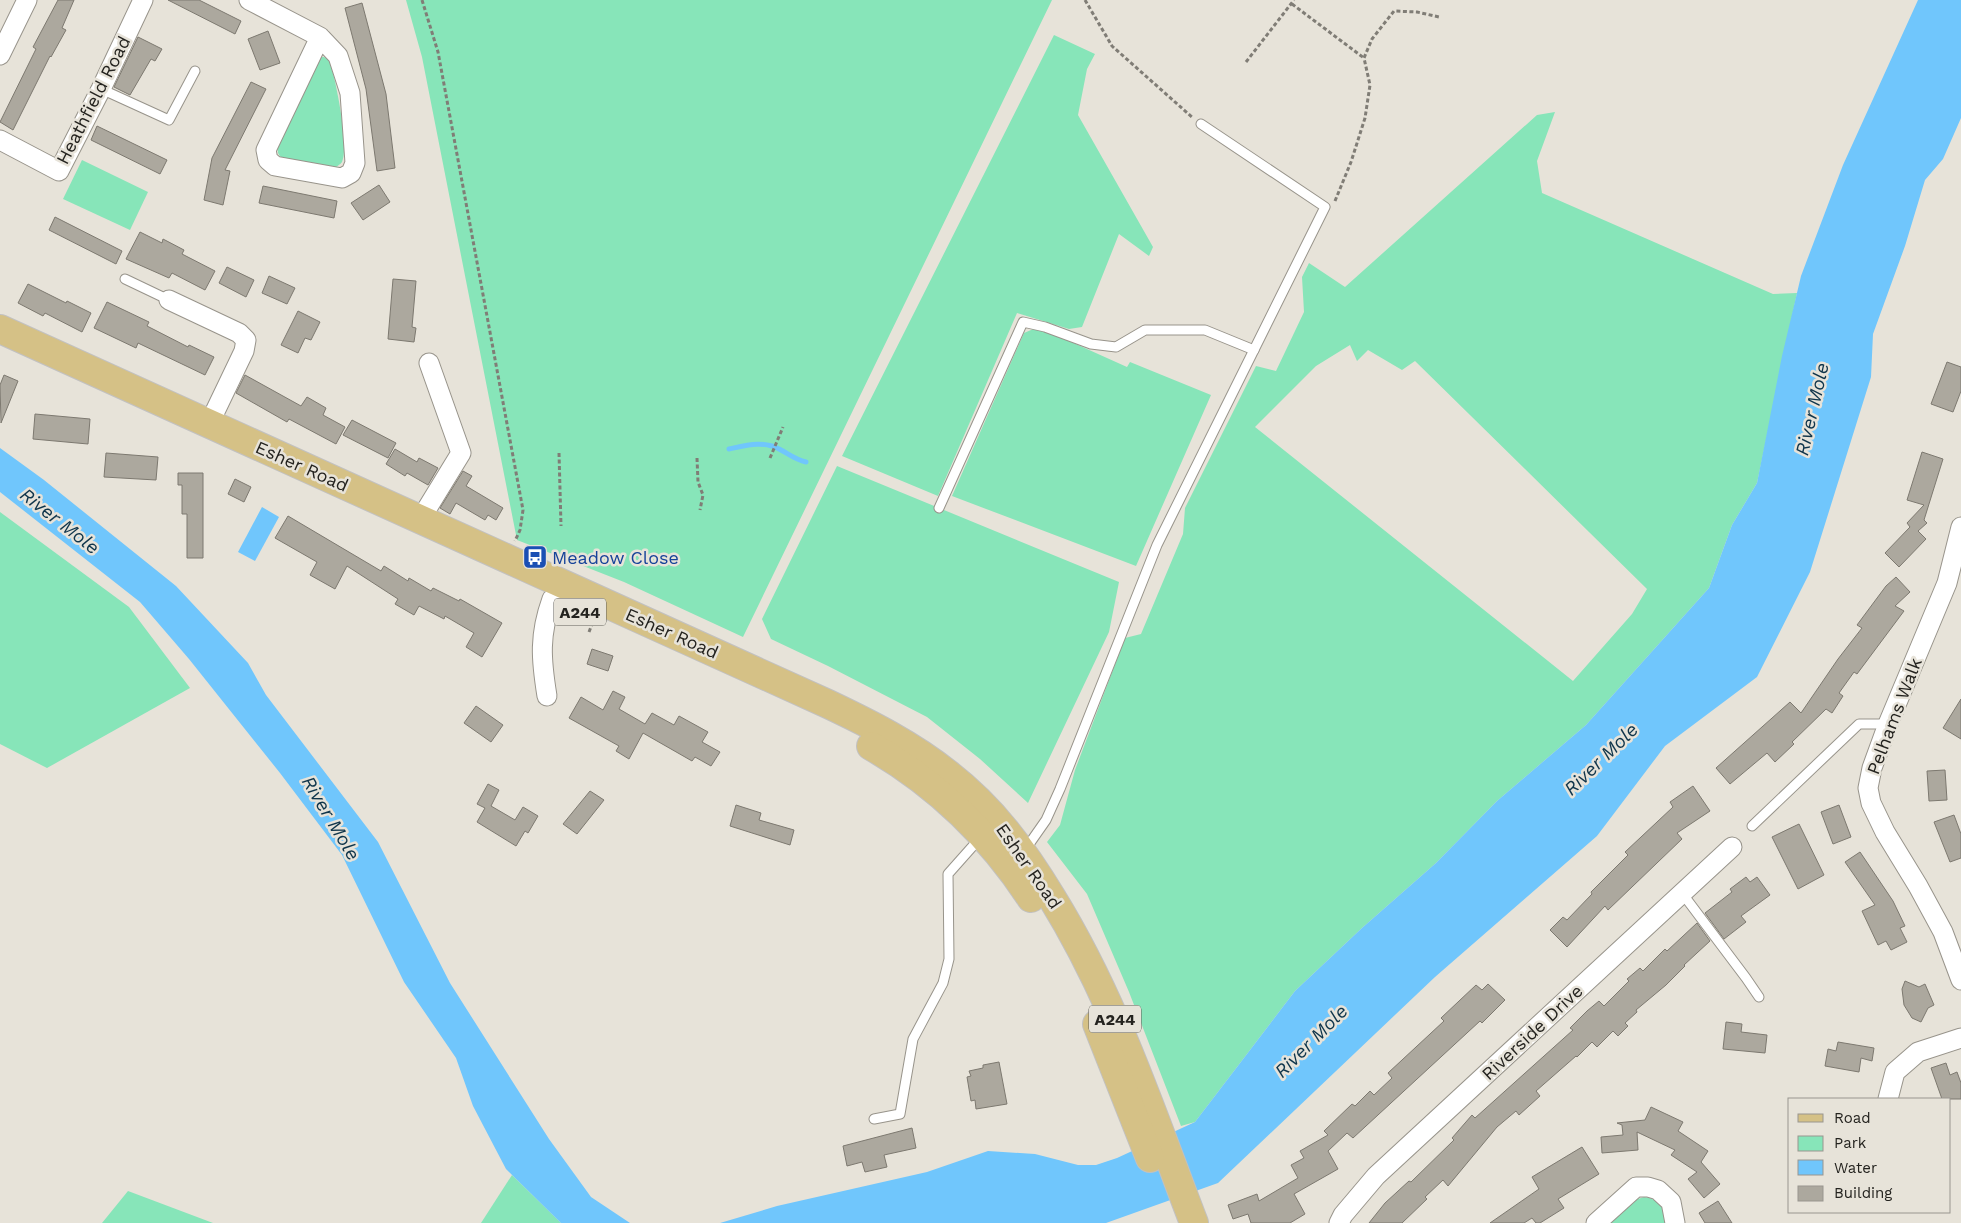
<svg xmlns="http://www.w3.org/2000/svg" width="1961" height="1223" viewBox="0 0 1961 1223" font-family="'Work Sans',sans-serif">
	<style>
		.green { fill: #87e5b9; fill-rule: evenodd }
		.water { fill: #70c6fc }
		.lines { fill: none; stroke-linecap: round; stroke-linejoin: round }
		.stream { stroke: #70c6fc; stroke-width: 5 }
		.building { fill: #aca89e; stroke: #7d7970 }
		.lane-casing { stroke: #98948b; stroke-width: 11 }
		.street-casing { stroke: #98948b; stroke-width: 21 }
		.primary-casing { stroke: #c2c1c0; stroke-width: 30 }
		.path { stroke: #807d76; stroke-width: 3; stroke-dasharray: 4 2.5; stroke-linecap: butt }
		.lane { stroke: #fff; stroke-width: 9 }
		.street { stroke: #fff; stroke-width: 19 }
		.primary { stroke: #d5c186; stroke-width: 28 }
		.labels { text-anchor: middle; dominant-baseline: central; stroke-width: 5; stroke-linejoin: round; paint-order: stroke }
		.shield { fill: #e7e3d9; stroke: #5e5d57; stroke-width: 1 }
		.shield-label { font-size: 16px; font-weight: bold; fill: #24231f }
		.street-label { font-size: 18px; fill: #24231f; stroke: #e7e3d9 }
		.transit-label { font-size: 18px; fill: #164399; stroke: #e7e3d9; text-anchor: start }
		.water-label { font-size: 19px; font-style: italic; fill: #0f354b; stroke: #e7e3d9 }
	</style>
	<rect width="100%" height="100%" fill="#e7e3d9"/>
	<g class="green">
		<polygon points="406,0 1052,0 743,637 624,582 517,540 422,57"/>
		<polygon points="1054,35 1095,54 1087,69 1078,115 1153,247 1149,256 1119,234 1082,327 1069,329 1017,313 938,496 842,456"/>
		<path d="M317 57H324L330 61C335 78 350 147 342 162 341 164 336 167 333 169L283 161 278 153 277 143Z"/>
		<path d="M1555 112 1537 161 1542 193 1773 294 1797 293 1757 483 1732 525 1709 588 1586 725 1497 801 1436 863 1362 928 1295 991 1195 1122 1181 1126 1129 992 1087 894 1047 842 1060 825 1075 770 1125 638 1141 634 1183 534 1185 508 1256 366 1276 371 1304 312 1302 277 1309 263 1345 287 1537 115ZM1350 345 1357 361 1368 350 1402 370 1415 361 1647 589 1632 614 1573 681 1255 427 1316 366Z"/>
		<polygon points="82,160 148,192 130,230 63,199"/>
		<polygon points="1038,327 1127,367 1130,362 1211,395 1136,566 952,496 1024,333"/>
		<polygon points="837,466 1119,582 1109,632 1028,803 980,759 927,717 828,666 771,639 762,619"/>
		<polygon points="0,512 129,607 190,688 47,768 0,744"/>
		<polygon points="512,1175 561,1223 481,1223"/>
		<polygon points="128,1191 213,1223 102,1223"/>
		<path d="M1644 1197C1660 1199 1665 1209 1668 1223H1606L1629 1202Z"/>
	</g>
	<g class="water">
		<polygon points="1918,0 1961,0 1961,118 1943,159 1925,180 1905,246 1873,334 1871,377 1810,572 1757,677 1665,746 1597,836 1435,977 1218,1183 1106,1223 720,1223 777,1206 927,1172 988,1151 1035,1154 1078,1165 1096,1165 1117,1158 1195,1122 1295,991 1362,928 1436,863 1497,801 1586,725 1709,588 1732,525 1757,483 1782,356 1801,276 1843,165"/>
		<polygon points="0,448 44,480 176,586 248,663 266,695 378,842 450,983 549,1139 591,1197 630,1223 561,1223 506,1169 473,1106 456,1058 404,982 342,855 280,773 189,659 140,602 0,492"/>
		<polygon points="262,507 279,517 255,561 238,552"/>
	</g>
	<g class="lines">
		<path class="stream" d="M729 449C747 445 764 440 781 450 790 455 796 460 806 462"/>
	</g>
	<g class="building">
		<polygon points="58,0 74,0 62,28 66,30 51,57 50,56 13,130 0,122 36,49 33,47"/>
		<polygon points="168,0 199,0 241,21 235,34"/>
		<polygon points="362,3 386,94 395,168 377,171 366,89 345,8"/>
		<polygon points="268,31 280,63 260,70 248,39"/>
		<polygon points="138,37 162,49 155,61 151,59 130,95 114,87"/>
		<polygon points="251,82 266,89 225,170 230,171 223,205 204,200 212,158"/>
		<polygon points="97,126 167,160 160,174 91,140"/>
		<polygon points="379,185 390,202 363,220 351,203"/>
		<polygon points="263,186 337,201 334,218 259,203"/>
		<polygon points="55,217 122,251 116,264 49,230"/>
		<polygon points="140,232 162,243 163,239 184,250 182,254 215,271 205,290 172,273 169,278 126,259"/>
		<polygon points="227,267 254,280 246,297 219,283"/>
		<polygon points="269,276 295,288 287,304 262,293"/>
		<polygon points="393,279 416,281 412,327 416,328 414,342 388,339"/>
		<polygon points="28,284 66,303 67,301 91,313 82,332 45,313 43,316 18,303"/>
		<polygon points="107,302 149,322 147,326 188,347 189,345 214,357 205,375 138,343 136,348 94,328"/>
		<polygon points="298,311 320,322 311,340 305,338 298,353 281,345"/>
		<polygon points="1947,362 1961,367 1961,391 1953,412 1931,404"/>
		<polygon points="4,375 18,381 1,423 0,385"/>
		<polygon points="245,375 301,406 307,397 326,408 323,415 345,427 336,444 289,419 287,422 236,393"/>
		<polygon points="35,414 90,419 88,444 33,439"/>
		<polygon points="352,420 396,443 388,458 343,435"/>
		<polygon points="395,449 417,462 419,458 438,468 428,485 407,473 405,476 386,464"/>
		<polygon points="1922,452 1943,459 1924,520 1927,523 1918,531 1926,539 1899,567 1885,553 1910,527 1907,523 1924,505 1907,500"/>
		<polygon points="106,453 158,457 156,480 104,477"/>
		<polygon points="463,471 472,476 466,486 503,508 496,520 488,515 485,520 456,503 450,514 440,508"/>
		<polygon points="178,473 203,473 203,558 187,558 187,514 182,514 182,485 178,485"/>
		<polygon points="235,479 251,487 244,502 228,494"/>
		<polygon points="288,516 381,571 384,566 408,581 409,578 431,591 433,588 459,601 460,599 502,623 482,657 466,647 474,633 445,616 444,619 419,606 414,615 395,604 398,599 347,566 335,589 310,575 317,562 275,538"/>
		<polygon points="1896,577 1910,592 1895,606 1904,611 1857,674 1854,672 1839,693 1843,696 1832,713 1826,709 1792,742 1794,744 1775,762 1767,753 1730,784 1716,768 1790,702 1801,713 1838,659 1862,628 1857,625 1886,586"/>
		<polygon points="592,649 613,656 608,671 587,664"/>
		<polygon points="613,691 625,697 619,709 645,724 652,713 674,725 679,716 708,732 702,742 720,752 711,766 695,757 692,761 643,733 629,759 616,751 619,746 569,718 581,697 603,710"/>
		<polygon points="1961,699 1961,739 1943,728"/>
		<polygon points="476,706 503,725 491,742 464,723"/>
		<polygon points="1945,770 1947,800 1929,801 1927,771"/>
		<polygon points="488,784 499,790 491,806 515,820 523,807 538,816 528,833 525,831 516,846 477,822 485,808 477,804"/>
		<polygon points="1693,786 1710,811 1677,833 1682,839 1608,910 1605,906 1567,947 1550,930 1563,917 1567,920 1592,894 1591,892 1628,855 1625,852 1673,807 1670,802"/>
		<polygon points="590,791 604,800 577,834 563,824"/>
		<polygon points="736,805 761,813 759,820 794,830 790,845 730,826"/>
		<polygon points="1839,805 1851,837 1833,844 1821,812"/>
		<polygon points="1954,815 1961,834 1961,858 1950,862 1934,822"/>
		<polygon points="1799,824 1824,875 1798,889 1772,837"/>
		<polygon points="1860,852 1893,901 1905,926 1900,928 1907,942 1891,950 1886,941 1878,945 1862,911 1875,905 1845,862"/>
		<polygon points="1746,877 1750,882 1757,877 1770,895 1741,916 1746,922 1724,939 1705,913 1732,892 1730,889"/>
		<polygon points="1697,923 1710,941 1684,965 1685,966 1666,985 1636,1010 1637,1012 1625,1023 1628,1026 1618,1036 1613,1031 1597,1047 1592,1042 1577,1057 1576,1056 1536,1091 1540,1096 1519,1115 1516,1111 1497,1127 1448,1186 1443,1180 1425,1197 1427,1199 1402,1223 1369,1223 1385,1203 1409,1181 1411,1182 1454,1140 1452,1138 1472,1115 1475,1118 1573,1030 1570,1028 1587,1011 1599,1001 1604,1006 1629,981 1627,979 1640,968 1643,971 1665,949 1667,951"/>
		<polygon points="1905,981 1919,987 1925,984 1934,1005 1928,1008 1921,1022 1912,1018 1904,1005 1902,989"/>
		<polygon points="1488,984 1505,1000 1482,1023 1480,1021 1353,1138 1347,1133 1328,1151 1338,1169 1294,1194 1305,1214 1290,1223 1251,1223 1248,1214 1233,1219 1228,1205 1257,1194 1259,1201 1298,1178 1291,1165 1304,1158 1300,1151 1328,1135 1324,1131 1352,1104 1355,1106 1370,1091 1374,1095 1392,1078 1388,1073 1444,1021 1441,1018 1476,985 1482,990"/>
		<polygon points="1726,1022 1742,1024 1741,1032 1767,1035 1765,1053 1723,1049"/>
		<polygon points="1838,1042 1874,1048 1872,1061 1861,1058 1859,1072 1825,1066 1828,1049 1836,1051"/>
		<polygon points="999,1062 1007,1104 976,1109 975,1100 971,1101 967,1077 971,1076 969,1071 983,1068 983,1065"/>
		<polygon points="1946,1063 1950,1075 1957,1072 1961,1083 1961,1099 1942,1099 1931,1068"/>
		<polygon points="1651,1107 1683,1122 1678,1131 1708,1151 1701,1162 1720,1184 1704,1198 1688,1179 1697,1172 1671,1155 1675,1150 1637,1132 1638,1150 1602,1153 1601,1137 1623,1135 1622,1125 1617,1123 1645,1120"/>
		<polygon points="912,1128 916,1148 884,1155 887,1167 865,1172 862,1162 847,1166 843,1146"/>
		<polygon points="1582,1147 1599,1174 1558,1199 1564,1208 1540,1223 1536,1223 1532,1218 1524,1223 1490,1223 1539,1189 1532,1177"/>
		<polygon points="1718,1201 1732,1223 1705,1223 1699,1213"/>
	</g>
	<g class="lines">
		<defs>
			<g id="lane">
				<polyline points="101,89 169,120 195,71"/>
				<polyline points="125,279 169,300"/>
				<polyline points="939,508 1023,322 1045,327 1091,344 1116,347 1145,330 1205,330 1254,350"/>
				<polyline points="1752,826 1859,724 1888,724"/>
				<polyline points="1025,850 1046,820 1060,789 1157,545 1325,207 1201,124"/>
				<polyline points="1682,893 1746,978 1759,997"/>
				<polyline points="874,1119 900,1114 913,1039 943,983 949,959 948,874 980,838"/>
			</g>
			<g id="street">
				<polyline points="249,0 320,37 338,56 350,93 355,163 351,173 342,178 275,166 268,160 266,150 320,37"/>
				<polyline points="0,55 27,0"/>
				<polyline points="0,140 59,171 101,89 143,0"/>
				<polyline points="169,300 239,333 246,340 244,351 209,424"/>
				<polyline points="420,520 461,453 429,363"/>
				<polyline points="1961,527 1947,583 1888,724 1872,768 1868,788 1871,803 1885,832 1918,886 1943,932 1961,980"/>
				<path d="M547 696C541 659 539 635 552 599"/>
				<polyline points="1888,1099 1895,1072 1918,1052 1961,1038"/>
				<polyline points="1339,1223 1343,1215 1376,1176 1732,847"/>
				<polyline points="1596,1223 1636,1187 1648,1187 1658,1190 1671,1202 1675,1223"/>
			</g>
			<g id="primary">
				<path d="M0 329 828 704C870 724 912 745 948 774 993 809 1023 850 1052 898 1115 1000 1151 1111 1194 1223"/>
				<path d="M871 746C937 784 989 834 1031 898"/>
				<polyline points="1097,1024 1150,1158"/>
			</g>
		</defs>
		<use href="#lane" class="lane-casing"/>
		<use href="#street" class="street-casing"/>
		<use href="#primary" class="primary-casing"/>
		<g class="path">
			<polyline points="422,0 438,52 523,510 520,530 515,541"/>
			<polyline points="1085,0 1112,46 1193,118"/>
			<polyline points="1292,4 1364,58"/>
			<polyline points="1246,62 1294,0"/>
			<polyline points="1335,201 1351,162 1365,118 1370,85 1364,58 1372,39 1394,11 1417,12 1439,17"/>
			<polyline points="559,453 561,526"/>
			<polyline points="697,458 698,482 703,495 700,510"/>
			<polyline points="770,458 783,427"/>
			<polyline points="589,632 594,619"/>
		</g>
		<use href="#lane" class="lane"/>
		<use href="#street" class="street"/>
		<use href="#primary" class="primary"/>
	</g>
	<defs>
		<symbol id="bus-square" viewBox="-11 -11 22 22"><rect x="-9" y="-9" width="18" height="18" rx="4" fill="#1a4fb4" stroke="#e7e3d9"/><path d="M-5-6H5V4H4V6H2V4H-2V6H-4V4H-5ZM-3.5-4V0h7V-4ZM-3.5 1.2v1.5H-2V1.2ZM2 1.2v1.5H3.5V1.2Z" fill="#fff"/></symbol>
	</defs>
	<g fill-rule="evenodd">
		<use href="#bus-square" x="521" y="543" width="28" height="28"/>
	</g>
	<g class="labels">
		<g class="shield">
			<rect x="554" y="598.5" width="52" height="27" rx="4"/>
			<rect x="1089" y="1005.5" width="52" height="27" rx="4"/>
		</g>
		<g class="shield-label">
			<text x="580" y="612">A244</text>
			<text x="1115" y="1019">A244</text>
		</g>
		<g class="street-label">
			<text transform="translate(93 100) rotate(-63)">Heathfield Road</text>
			<text transform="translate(302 466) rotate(24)">Esher Road</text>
			<text transform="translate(672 633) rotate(24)">Esher Road</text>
			<text transform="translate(1894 716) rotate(-69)">Pelhams Walk</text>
			<text transform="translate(1029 866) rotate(55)">Esher Road</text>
			<text transform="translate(1532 1032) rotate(-43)">Riverside Drive</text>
		</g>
		<g class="transit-label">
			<text x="552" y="557">Meadow Close</text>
		</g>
		<g class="water-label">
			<text transform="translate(1812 409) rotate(-77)">River Mole</text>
			<text transform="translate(60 521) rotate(38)">River Mole</text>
			<text transform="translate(1601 759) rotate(-44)">River Mole</text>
			<text transform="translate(331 818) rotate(59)">River Mole</text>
			<text transform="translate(1311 1041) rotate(-45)">River Mole</text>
		</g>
	</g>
	<rect x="1788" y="1098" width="162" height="115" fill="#e7e3d9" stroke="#99968f"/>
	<rect x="1798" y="1114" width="25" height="8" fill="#d5c186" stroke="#99968f"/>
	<text x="1834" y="1123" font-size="15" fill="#24231f">Road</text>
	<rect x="1798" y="1136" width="25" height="15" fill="#87e5b9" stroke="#99968f"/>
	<text x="1834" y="1148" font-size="15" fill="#24231f">Park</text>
	<rect x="1798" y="1160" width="25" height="15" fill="#70c6fc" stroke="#99968f"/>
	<text x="1834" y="1173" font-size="15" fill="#24231f">Water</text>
	<rect x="1798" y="1186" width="25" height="15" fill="#aca89e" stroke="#99968f"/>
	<text x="1834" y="1198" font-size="15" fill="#24231f">Building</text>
</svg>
